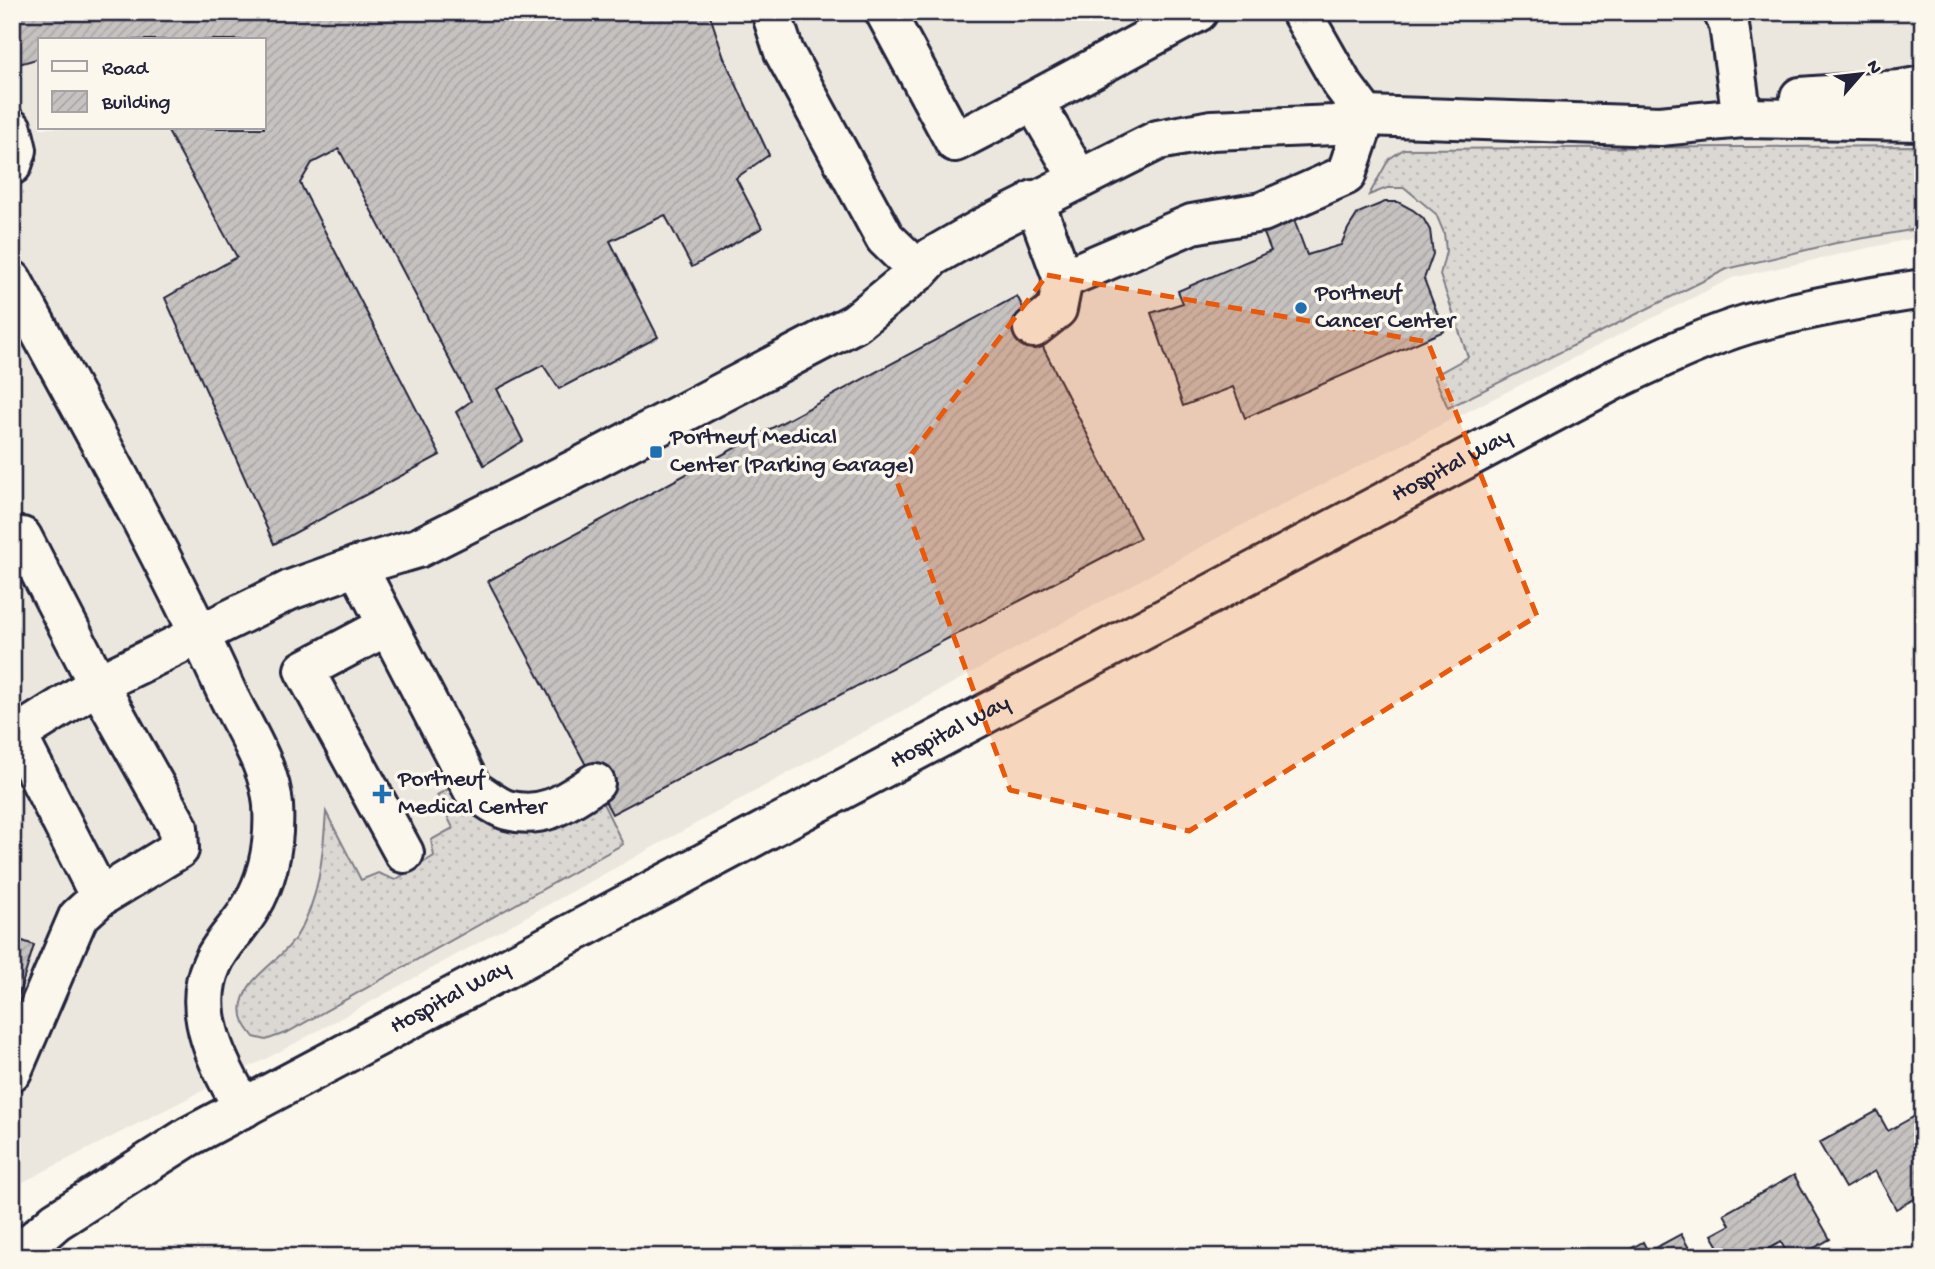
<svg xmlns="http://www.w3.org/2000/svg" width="1935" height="1269" viewBox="0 0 1935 1269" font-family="'Gochi Hand',sans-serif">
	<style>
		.built { fill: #ebe7df; fill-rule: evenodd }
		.grass { fill: url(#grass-dots); stroke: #7e7d87; stroke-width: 2 }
		.building { fill: url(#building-hatch); stroke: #22223b; stroke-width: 2 }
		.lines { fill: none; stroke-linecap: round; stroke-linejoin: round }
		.minor-casing { stroke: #22223b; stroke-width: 44 }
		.minor { stroke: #fbf7ec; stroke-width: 38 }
		.marked { fill: #e8590c; fill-opacity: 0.2; stroke: #e8590c; stroke-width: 5; stroke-dasharray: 14 9; stroke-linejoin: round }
		.poi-dot { fill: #1f6fb2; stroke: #fbf7ec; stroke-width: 2.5 }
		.labels { text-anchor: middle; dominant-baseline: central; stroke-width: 7; stroke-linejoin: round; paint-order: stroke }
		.poi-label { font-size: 24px; fill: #22223b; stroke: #fbf7ec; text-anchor: start }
		.street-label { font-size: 24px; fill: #22223b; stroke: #fbf7ec }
	</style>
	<defs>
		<pattern id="grass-dots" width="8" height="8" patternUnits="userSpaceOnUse" patternTransform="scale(1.75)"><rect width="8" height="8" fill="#dbd8d3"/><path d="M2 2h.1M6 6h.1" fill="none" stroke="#bcb9b6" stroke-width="1.8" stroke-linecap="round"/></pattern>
		<pattern id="building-hatch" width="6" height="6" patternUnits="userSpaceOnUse" patternTransform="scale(1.75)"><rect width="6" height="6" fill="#c6c2c0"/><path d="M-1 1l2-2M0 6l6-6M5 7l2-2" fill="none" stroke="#aaa6a6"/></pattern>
	</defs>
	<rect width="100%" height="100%" fill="#fbf7ec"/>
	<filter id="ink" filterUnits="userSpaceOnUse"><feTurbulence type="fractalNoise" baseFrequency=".0143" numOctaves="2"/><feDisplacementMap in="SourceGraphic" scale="14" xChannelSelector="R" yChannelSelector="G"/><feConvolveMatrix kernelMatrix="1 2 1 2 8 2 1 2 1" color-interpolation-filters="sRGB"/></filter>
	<g filter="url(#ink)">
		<path class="built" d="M12 12H1923V236L1732 278 1223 535 279 1052 23 1182 12 1192ZM40 40H264V128H40Z"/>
		<g class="grass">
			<polygon points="1923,146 1923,228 1836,243 1727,269 1448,408 1434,376 1468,357 1440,275 1446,251 1444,233 1436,214 1405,188 1387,188 1369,195 1389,159 1404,149"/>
			<path d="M452 787 473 810 598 793 623 844 288 1032 266 1040 254 1037C246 1027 239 1018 242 1003 248 975 281 961 296 937 320 900 323 854 326 812L361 880 378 873 395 880 434 856 431 840 453 828 437 795Z"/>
		</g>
		<g class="building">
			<polygon points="12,12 709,12 724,58 769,155 736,178 762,228 692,267 665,215 610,241 658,337 559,389 543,365 497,389 523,441 484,465 456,412 471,401 339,149 312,163 300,183 440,455 274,544 165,298 237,257 166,128 264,128 264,40 40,40 40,58 12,66"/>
			<polygon points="1385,202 1398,202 1413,210 1423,218 1430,230 1433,254 1424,279 1444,331 1245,418 1233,387 1183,406 1151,313 1183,303 1178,291 1271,251 1263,231 1293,217 1307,255 1341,245 1348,229 1358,213"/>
			<polygon points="1017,296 1140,538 612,814 488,581"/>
			<polygon points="12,937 34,945 12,1017"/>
			<polygon points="1877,1111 1888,1131 1915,1116 1923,1129 1923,1194 1896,1209 1875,1171 1845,1188 1819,1143"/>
			<polygon points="1794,1175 1830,1239 1798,1257 1789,1257 1781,1242 1754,1257 1725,1257 1712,1235 1730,1225 1724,1214"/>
			<polygon points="1681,1234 1694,1257 1616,1257 1643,1242 1648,1252"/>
		</g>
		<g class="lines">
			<defs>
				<g id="minor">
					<polyline points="771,12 784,52 885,238 919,271"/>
					<path d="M885 12 955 142C1037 100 1117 55 1198 12"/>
					<polyline points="1301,12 1342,84 1366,116"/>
					<polyline points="1723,12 1729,25 1742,118"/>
					<polyline points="1800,97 1900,90 1923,86"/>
					<polyline points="1034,102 1079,179"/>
					<polyline points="12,129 17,150 12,165"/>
					<polyline points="1034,200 1063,279 1192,224 1262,212 1346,175 1366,116"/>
					<path d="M12 280C85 416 163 552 227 693 243 727 270 766 273 805 275 840 269 877 251 907 240 927 221 943 212 964 190 1012 219 1067 244 1108"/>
					<polyline points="1033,328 1057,309 1063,279"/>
					<path d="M357 566 473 790C484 796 496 807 507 810 544 820 566 802 595 783"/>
					<polyline points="387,626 304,670 404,853"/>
					<polyline points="12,725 100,897"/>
					<polyline points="17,735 98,684 290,590 357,566 418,548 580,467 855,323 919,271 932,257 986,226 1158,140 1212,130 1335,125 1366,116 1660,126 1742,118 1923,121"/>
					<polyline points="12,1071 78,917 100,897 179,849 178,827 98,684 22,537"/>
					<path id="s1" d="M15 1257 56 1221 188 1137 1614 380C1657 360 1702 338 1748 324 1806 308 1864 298 1923 289"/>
				</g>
			</defs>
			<use href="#minor" class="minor-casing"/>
			<use href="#minor" class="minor"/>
		</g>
	</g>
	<path class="marked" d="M1047 275 1428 342 1537 616 1189 831 1010 790 895 476Z"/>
	<g class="poi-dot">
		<circle cx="1301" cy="308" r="7"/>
		<rect x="649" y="445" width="14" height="14" rx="3.5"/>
		<path d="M378.5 783.5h7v7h7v7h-7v7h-7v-7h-7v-7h7z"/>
	</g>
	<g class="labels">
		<g class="poi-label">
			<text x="1315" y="294">Portneuf<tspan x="1315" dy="28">Cancer Center</tspan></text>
			<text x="670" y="438">Portneuf Medical<tspan x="670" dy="28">Center (Parking Garage)</tspan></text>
			<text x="398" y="780">Portneuf<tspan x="398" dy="28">Medical Center</tspan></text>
		</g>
		<g class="street-label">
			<text stroke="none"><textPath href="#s1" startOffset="1642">Hospital Way</textPath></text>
			<text stroke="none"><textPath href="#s1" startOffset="1074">Hospital Way</textPath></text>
			<text stroke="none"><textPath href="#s1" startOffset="508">Hospital Way</textPath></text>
		</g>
	</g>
	<rect width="1935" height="1269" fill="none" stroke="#fbf7ec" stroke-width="42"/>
	<rect x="21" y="21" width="1893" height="1227" fill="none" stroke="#22223b" stroke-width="2.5" filter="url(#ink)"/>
	<rect x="38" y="38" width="228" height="91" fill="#fbf7ec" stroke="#a4a2a5" stroke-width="2"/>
	<rect x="52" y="61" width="35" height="10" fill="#fbf7ec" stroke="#a4a2a5" stroke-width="2"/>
	<text x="102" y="74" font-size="21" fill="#22223b">Road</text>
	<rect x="52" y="91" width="35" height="21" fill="url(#building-hatch)" stroke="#a4a2a5" stroke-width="2"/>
	<text x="102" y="108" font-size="21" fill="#22223b">Building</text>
	<g transform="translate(1861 74) rotate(62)" stroke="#fbf7ec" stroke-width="5" paint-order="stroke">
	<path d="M0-5L12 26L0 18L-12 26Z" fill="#22223b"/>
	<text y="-10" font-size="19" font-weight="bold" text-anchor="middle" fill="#22223b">N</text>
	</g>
</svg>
